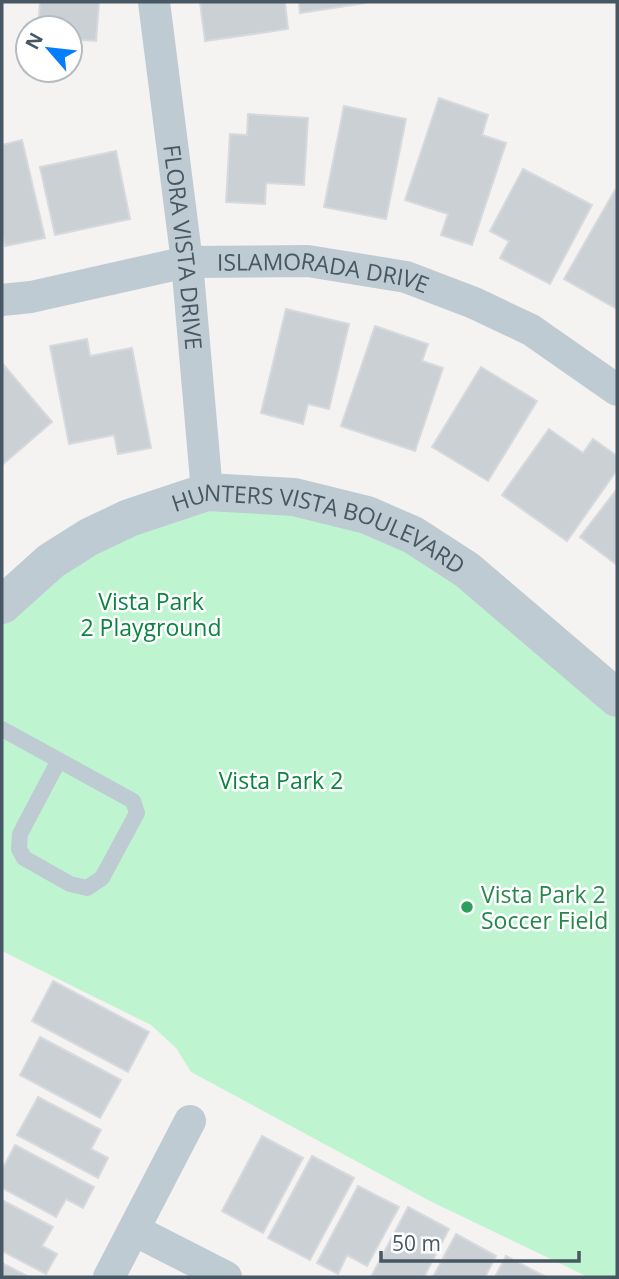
<svg xmlns="http://www.w3.org/2000/svg" width="619" height="1279" viewBox="0 0 619 1279" font-family="'Open Sans',sans-serif">
	<style>
		.green { fill: #bef5d0 }
		.building { fill: #cbd0d5; stroke: #d6d9de; stroke-width: 2 }
		.lines { fill: none; stroke-linecap: round; stroke-linejoin: round }
		.service { stroke: #bfcbd3; stroke-width: 16 }
		.minor { stroke: #bfcbd3; stroke-width: 32 }
		.tertiary { stroke: #bfcbd3; stroke-width: 38 }
		.leisure-dot { fill: #2e9e5b; stroke: #fff; stroke-width: 2.5 }
		.labels { text-anchor: middle; dominant-baseline: central; stroke-width: 5; stroke-linejoin: round; paint-order: stroke }
		.street-label { font-size: 23px; fill: #475763; stroke: #fff }
		.park-label { font-size: 23px; fill: #0c8342; stroke: #fff }
		.leisure-label { font-size: 23px; fill: #27864d; stroke: #fff; text-anchor: start }
	</style>
	<rect width="100%" height="100%" fill="#f5f2f2"/>
	<polygon class="green" points="207,492 367,515 617,698 617,1277 588,1277 430,1201 191,1072 176,1048 151,1025 2,951 2,605"/>
	<g class="building">
		<polygon points="40,2 99,2 96,41 70,39 70,28 38,28"/>
		<polygon points="200,2 285,2 288,29 205,41"/>
		<polygon points="299,2 366,2 366,3 300,13"/>
		<polygon points="439,98 488,115 482,135 506,143 472,245 441,235 448,214 405,200"/>
		<polygon points="344,106 406,119 386,219 324,207"/>
		<polygon points="248,114 308,118 304,185 266,183 265,204 226,202 230,134 247,135"/>
		<polygon points="22,140 45,238 5,246 2,230 2,145"/>
		<polygon points="116,151 130,219 55,235 40,167"/>
		<polygon points="523,169 592,205 550,284 500,258 509,241 490,231"/>
		<polygon points="615,190 617,191 617,309 564,279"/>
		<polygon points="286,309 349,324 329,409 308,404 303,424 261,413"/>
		<polygon points="375,326 428,344 422,361 443,368 415,451 341,426"/>
		<polygon points="87,339 90,356 132,348 151,448 118,454 114,435 69,444 50,346"/>
		<polygon points="2,363 52,422 2,465"/>
		<polygon points="481,367 537,401 488,481 432,447"/>
		<polygon points="549,429 583,453 593,439 617,456 617,470 567,541 502,495"/>
		<polygon points="617,489 617,565 580,537"/>
		<polygon points="53,981 149,1032 128,1072 32,1021"/>
		<polygon points="40,1037 121,1080 100,1118 20,1075"/>
		<polygon points="38,1097 101,1130 91,1149 108,1158 98,1178 17,1135"/>
		<polygon points="262,1136 303,1158 263,1233 222,1211"/>
		<polygon points="15,1145 94,1187 83,1208 66,1199 56,1217 2,1188 2,1170"/>
		<polygon points="312,1156 354,1178 310,1260 268,1238"/>
		<polygon points="358,1186 399,1207 367,1266 347,1255 338,1274 317,1263"/>
		<polygon points="2,1200 53,1227 42,1246 57,1254 46,1274 2,1251"/>
		<polygon points="408,1207 449,1229 424,1277 371,1277"/>
		<polygon points="456,1234 496,1256 485,1277 433,1277"/>
		<polygon points="506,1256 546,1277 495,1277"/>
		<polygon points="2,1263 29,1277 2,1277"/>
	</g>
	<g class="lines">
		<polyline class="service" points="2,729 133,801 137,813 102,878 87,888 70,884 24,858 19,849 20,834 59,760"/>
		<g class="minor">
			<path id="s1" d="M154 2 187 262 207 492"/>
			<path id="s2" d="M2 300 31 297 187 262 308 261 406 277 474 303 531 330 617 390"/>
			<polyline points="134,1230 226,1277"/>
			<polyline points="109,1277 190,1121"/>
		</g>
		<path class="tertiary" id="s3" d="M2 605 51 561 89 537 129 518 207 492 294 497 367 515 413 535 467 570 617 698"/>
	</g>
	<circle class="leisure-dot" cx="467" cy="907" r="7"/>
	<g class="labels">
		<g class="street-label">
			<text stroke="none"><textPath href="#s1" startOffset="247">FLORA VISTA DRIVE</textPath></text>
			<text stroke="none"><textPath href="#s2" startOffset="326">ISLAMORADA DRIVE</textPath></text>
			<text stroke="none"><textPath href="#s3" startOffset="355">HUNTERS VISTA BOULEVARD</textPath></text>
		</g>
		<g class="park-label">
			<text x="151" y="601">Vista Park<tspan x="151" dy="26">2 Playground</tspan></text>
			<text x="281" y="780">Vista Park 2</text>
		</g>
		<g class="leisure-label">
			<text x="481" y="894">Vista Park 2<tspan x="481" dy="26">Soccer Field</tspan></text>
		</g>
	</g>
	<rect width="619" height="1279" fill="none" stroke="#475763" stroke-width="7"/>
	<g transform="translate(49 49) rotate(298)"><circle r="33" fill="#ffffff" stroke="#b5bcc1" stroke-width="2"/>
	<path d="M0-5L12 26L0 18L-12 26Z" fill="#057efc"/>
	<text y="-10" font-size="19" font-weight="bold" text-anchor="middle" fill="#475763">N</text>
	</g>
	<path d="M381 1251v10h198v-10" fill="none" stroke="#475763" stroke-width="3.5"/>
	<text x="392" y="1251" font-size="21" fill="#475763" stroke="#ffffff" stroke-width="5" paint-order="stroke">50 m</text>
</svg>
